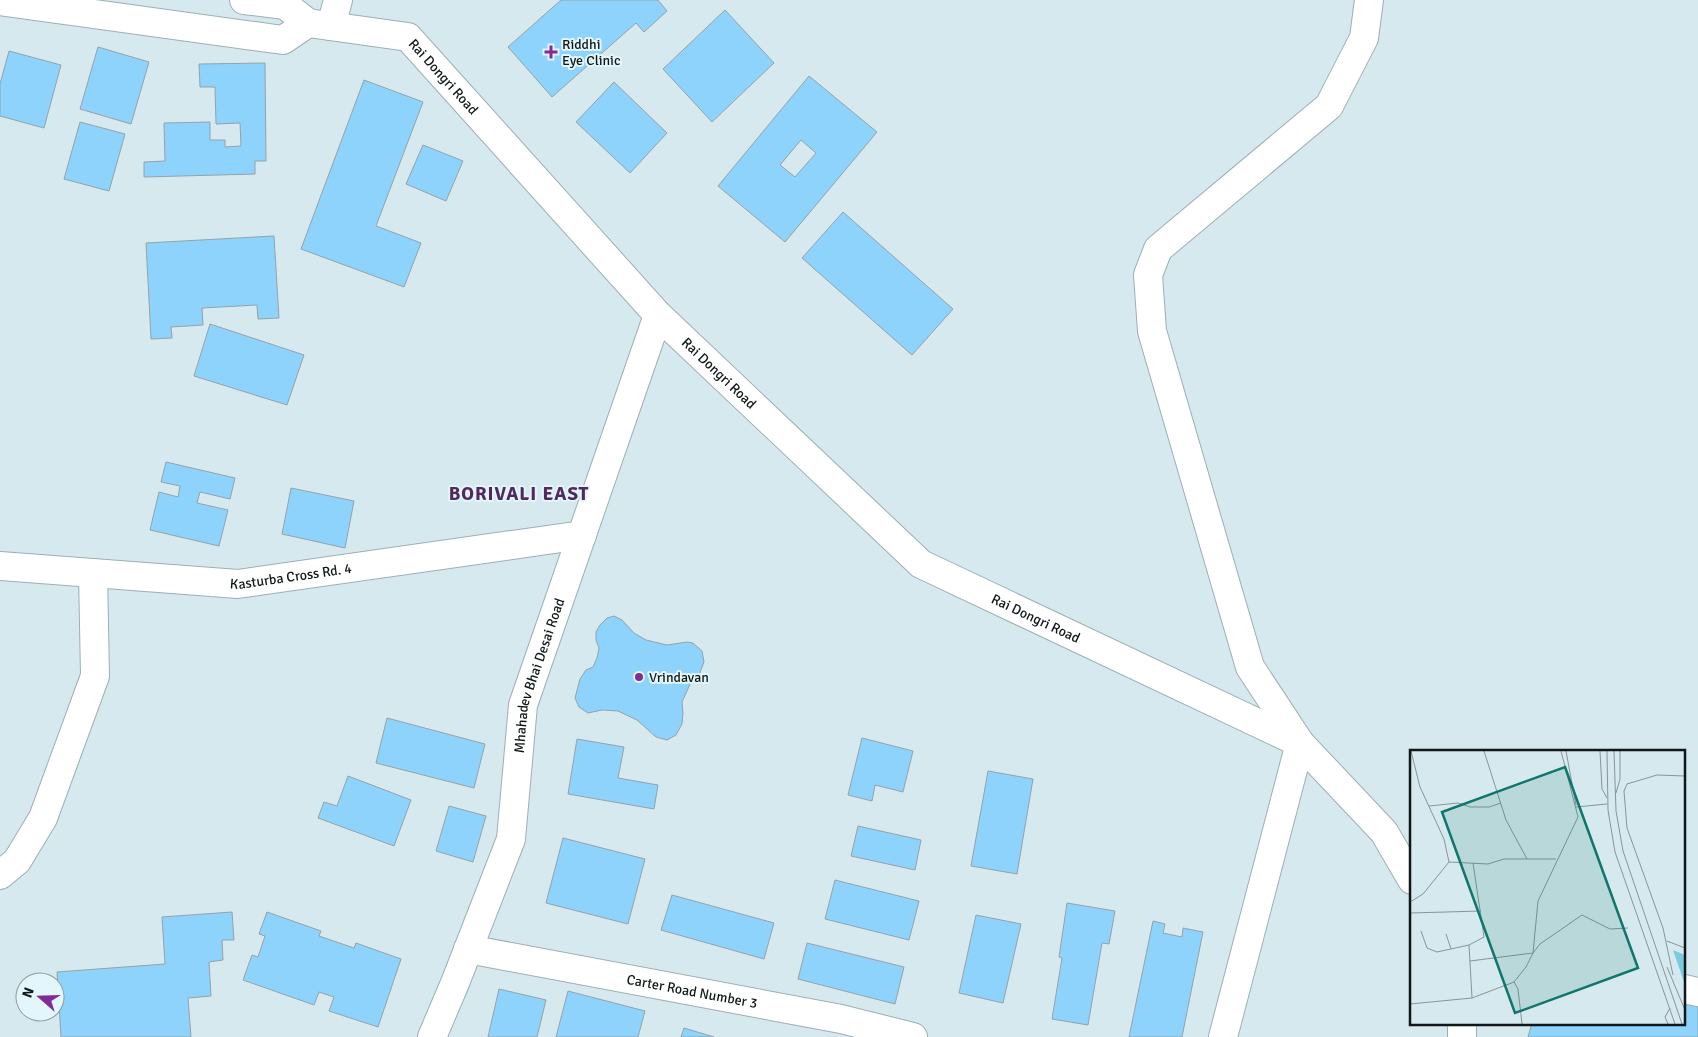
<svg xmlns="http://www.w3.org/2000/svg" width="1698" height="1037" viewBox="0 0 1698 1037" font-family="Signika,sans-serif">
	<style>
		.building { fill: #8ed3fc; stroke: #94a2ab; fill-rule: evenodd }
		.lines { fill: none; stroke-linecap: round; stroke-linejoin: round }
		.minor-casing { stroke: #9dafb4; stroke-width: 30 }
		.tertiary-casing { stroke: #9dafb4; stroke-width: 30 }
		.minor { stroke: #fff; stroke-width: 28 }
		.tertiary { stroke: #fff; stroke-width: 28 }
		.poi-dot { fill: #7f2b9a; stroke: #e3f6fb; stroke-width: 2 }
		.labels { text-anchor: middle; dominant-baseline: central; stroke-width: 4; stroke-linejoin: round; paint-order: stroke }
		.poi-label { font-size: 14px; fill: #101718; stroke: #e3f6fb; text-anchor: start }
		.street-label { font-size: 14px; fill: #101718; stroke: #e3f6fb }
		.district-label { font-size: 19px; font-weight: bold; letter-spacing: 1px; fill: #51295f; stroke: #e3f6fb }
		.inset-road { fill: none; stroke: #879598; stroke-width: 1 }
		.view { fill: #0f766e; fill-opacity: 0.15; stroke: #0f766e; stroke-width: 2.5 }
		.inset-edge { fill: none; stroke: #101718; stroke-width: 2.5 }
	</style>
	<rect width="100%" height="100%" fill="#d6e9ee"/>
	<g class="building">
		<polygon points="561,0 658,0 667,11 644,32 636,23 552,97 508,47"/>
		<polygon points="725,10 774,63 712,122 663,69"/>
		<polygon points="98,47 149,62 131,124 80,109"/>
		<polygon points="9,51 61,65 44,128 0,116 0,84"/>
		<polygon points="265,63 266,161 255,161 255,174 144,177 144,162 165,161 164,123 210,122 210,140 225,140 225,147 241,146 240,123 216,124 215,87 200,87 199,64"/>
		<path d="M809 76 877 132 785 242 718 186ZM801 140 816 153 795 177 780 165Z"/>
		<polygon points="364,80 423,102 376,226 421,243 404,287 301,249"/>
		<polygon points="614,82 667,133 630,173 576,122"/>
		<polygon points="80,122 125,134 109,191 64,179"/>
		<polygon points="423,145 463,161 446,201 406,184"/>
		<polygon points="843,212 953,309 912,355 802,258"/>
		<polygon points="274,236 279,318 258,319 257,305 202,308 203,325 171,327 172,338 151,339 146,243"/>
		<polygon points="210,324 304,355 287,405 194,376"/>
		<polygon points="166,462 235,478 230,499 200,492 197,503 228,510 219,546 150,530 159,492 178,497 180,486 161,482"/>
		<polygon points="291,488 354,501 345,548 282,534"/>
		<polygon points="614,616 622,620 634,633 646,640 667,645 687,642 693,643 702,651 704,662 699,675 691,682 682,702 683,713 682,724 676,735 667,740 656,737 637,720 618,711 602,710 588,713 579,707 575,698 580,679 586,670 593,667 597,658 599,648 596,640 596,632 600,625 607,618"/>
		<polygon points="387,718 485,744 474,788 376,763"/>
		<polygon points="862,738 913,751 903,792 875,785 872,801 848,795"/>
		<polygon points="577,739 624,747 618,778 658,785 654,809 568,794"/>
		<polygon points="988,771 1033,779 1017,874 971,866"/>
		<polygon points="348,776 411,800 394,846 318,818 324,802 337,806"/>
		<polygon points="449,806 486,816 473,862 436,851"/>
		<polygon points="858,826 921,840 915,870 851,856"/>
		<polygon points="563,838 645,859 628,924 546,903"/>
		<polygon points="835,880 919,901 909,940 825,919"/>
		<polygon points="672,895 774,923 764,959 661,930"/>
		<polygon points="1067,903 1115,911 1109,944 1102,943 1088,1025 1052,1019 1062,958 1059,957"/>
		<polygon points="232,912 234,940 222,940 223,960 209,962 211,996 188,998 191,1037 61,1037 57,972 165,964 162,917"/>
		<polygon points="267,912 321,931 319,936 354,948 356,943 401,959 378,1027 329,1011 334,997 319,992 314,1005 243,980 252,955 258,957 265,936 259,934"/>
		<polygon points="976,915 1021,924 1003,1003 959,993"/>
		<polygon points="1153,921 1165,924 1163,933 1182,937 1183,928 1203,932 1182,1037 1129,1037"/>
		<polygon points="807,943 904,967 895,1004 798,979"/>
		<polygon points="499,989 546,1000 537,1037 488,1037"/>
		<polygon points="568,991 645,1011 638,1037 556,1037"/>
		<polygon points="1684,997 1698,1001 1698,1037 1528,1037 1532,1023 1684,1023"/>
		<polygon points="684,1028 714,1037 681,1037"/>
	</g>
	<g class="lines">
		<defs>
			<g id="minor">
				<polyline points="331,26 338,0"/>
				<path id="s1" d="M0 566 238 584 582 535"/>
				<polyline points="0,875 17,861 43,818 95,676 93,573"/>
				<path id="s2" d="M468 949 841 1019 913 1037"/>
				<polyline points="1684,989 1698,992"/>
				<path id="s3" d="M432 1037 455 983 511 839 523 705 658 315"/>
				<polyline points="1223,1037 1300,743 1250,667 1152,331 1148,275 1158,249 1329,106 1364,38 1369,0"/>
			</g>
			<g id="tertiary">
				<polyline points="244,0 285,5 308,23"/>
				<path id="s4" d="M0 1 283 40 308 23 408 37 658 315 921 564 1300 743 1384 832 1412 880"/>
				<polyline points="1462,1023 1462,1037"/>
			</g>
		</defs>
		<use href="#minor" class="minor-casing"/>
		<use href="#tertiary" class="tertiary-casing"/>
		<use href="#minor" class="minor"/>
		<use href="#tertiary" class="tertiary"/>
	</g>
	<g class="poi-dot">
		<path d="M548.5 44.5h5v5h5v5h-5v5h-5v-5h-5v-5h5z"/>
		<circle cx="639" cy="677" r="5"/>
	</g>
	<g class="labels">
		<g class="poi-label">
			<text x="562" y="44">Riddhi<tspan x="562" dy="16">Eye Clinic</tspan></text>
			<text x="649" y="677">Vrindavan</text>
		</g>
		<g class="street-label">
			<text stroke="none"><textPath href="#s4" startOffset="470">Rai Dongri Road</textPath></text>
			<text stroke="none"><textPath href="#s4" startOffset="875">Rai Dongri Road</textPath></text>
			<text stroke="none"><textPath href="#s1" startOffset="292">Kasturba Cross Rd. 4</textPath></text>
			<text stroke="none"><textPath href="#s4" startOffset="1280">Rai Dongri Road</textPath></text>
			<text stroke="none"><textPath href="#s3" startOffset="380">Mhahadev Bhai Desai Road</textPath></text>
			<text stroke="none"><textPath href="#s2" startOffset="228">Carter Road Number 3</textPath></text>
		</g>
		<g class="district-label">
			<text x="519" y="494">BORIVALI EAST</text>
		</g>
	</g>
	<g transform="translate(1410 750)">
		<rect width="275" height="275" fill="#d6e9ee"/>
		<path d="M263 200 275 205V232H274Z" fill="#7bcbdf"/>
		<path class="inset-road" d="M1 1 10 37 34 89 39 112M74 1 96 70 117 109M156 1 166 55M190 1 192 39 197 48M197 1 198 60 205 102 265 274M204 1 206 61 213 101 272 274M206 43 210 29V1M19 56 48 53 60 57H79L91 53M166 57 197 54M0 152 13 144 39 112 78 114 94 109H146M0 163 71 161M11 181 17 198 27 202 59 195M36 184 41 199M257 191 275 198M60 211 123 203 130 194 172 165 200 179 218 178M257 217 275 260M263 225 253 178 217 78 214 41 217 34 247 25 275 26M104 232 108 239 112 274M62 248 59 195 74 187 63 113M0 254 62 248 104 232 116 217 123 203 128 151 168 67 151 1M258 274 255 267 260 258"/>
		<path class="view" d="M155 17 228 218 105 263 32 62Z"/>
		<rect width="275" height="275" class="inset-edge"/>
	</g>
	<g transform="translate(40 997) rotate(290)"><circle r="24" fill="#e3f6fb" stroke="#8f9da0"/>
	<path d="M0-4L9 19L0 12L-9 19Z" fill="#7f2b9a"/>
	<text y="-8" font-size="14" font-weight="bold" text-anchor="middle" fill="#101718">N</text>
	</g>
</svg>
